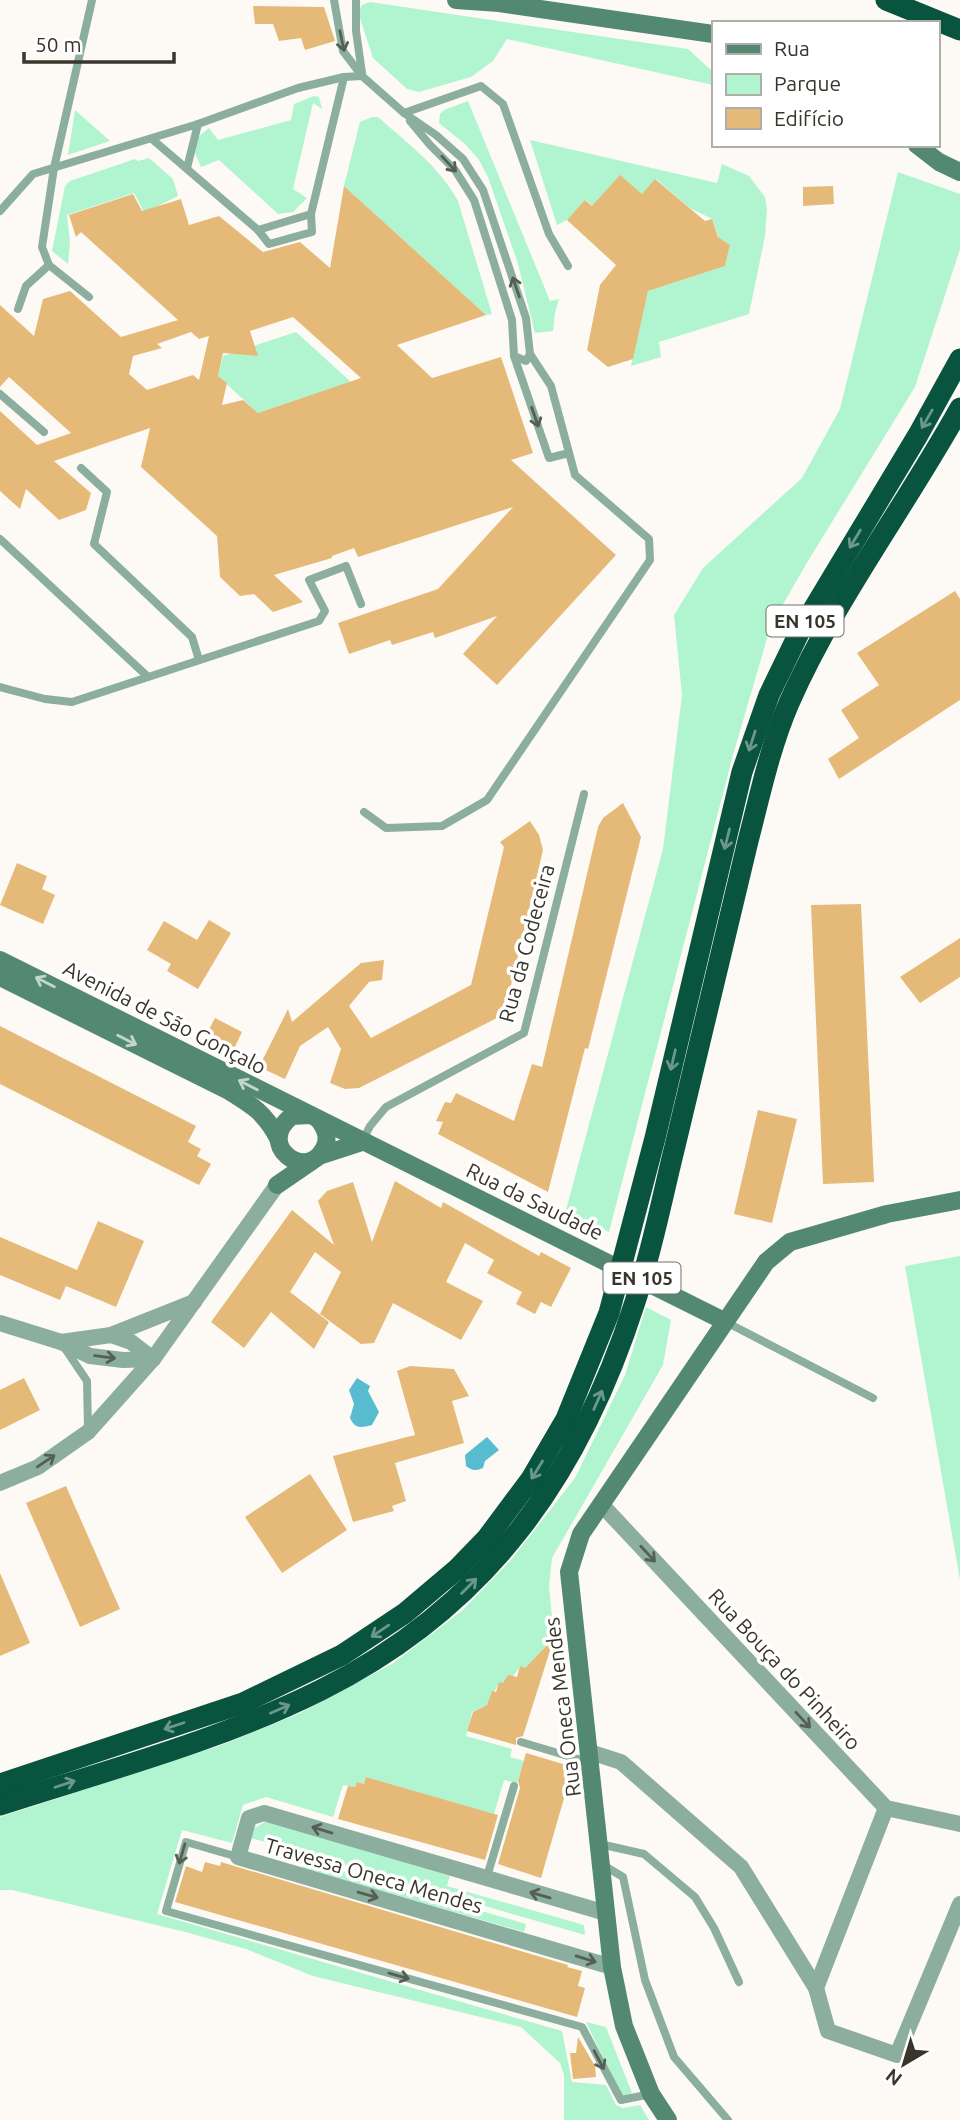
<svg xmlns="http://www.w3.org/2000/svg" width="960" height="2120" viewBox="0 0 960 2120" font-family="Ubuntu,sans-serif">
	<style>
		.green { fill: #b0f5d0 }
		.water { fill: #57bccf }
		.building { fill: #e5ba78; fill-rule: evenodd }
		.lines { fill: none; stroke-linecap: round; stroke-linejoin: round }
		.lane { stroke: #8bae9f; stroke-width: 8 }
		.street { stroke: #8bae9f; stroke-width: 16 }
		.secondary { stroke: #538973; stroke-width: 18 }
		.highway { stroke: #08543e; stroke-width: 21 }
		.oneway { stroke: #565f54 }
		.oneway2 { stroke: #6b988b }
		.oneway3 { stroke: #c3d6ce }
		.labels { text-anchor: middle; dominant-baseline: central; stroke-width: 7; stroke-linejoin: round; paint-order: stroke }
		.shield { fill: #fff; stroke: #74716b; stroke-width: 2 }
		.shield-label { font-size: 19px; font-weight: bold; fill: #39342c }
		.street-label { font-size: 21px; fill: #39342c; stroke: #fff }
	</style>
	<rect width="100%" height="100%" fill="#fdfaf6"/>
	<g class="green">
		<polygon points="370,2 688,49 713,72 713,85 507,39 493,61 471,77 419,92 407,89 373,58 358,12 362,5"/>
		<polygon points="314,96 319,97 322,109 313,103 293,189 307,198 293,212 278,214 219,160 201,167 195,153 198,137 209,128 218,140 291,120 294,104"/>
		<polygon points="468,101 550,301 559,299 555,313 553,331 535,333 518,264 488,177 479,160 466,145 439,123 440,114 444,110"/>
		<polygon points="75,110 110,141 68,155"/>
		<path d="M372 117H378C407 143 440 167 458 201L492 314 486 315 344 186 360 122Z"/>
		<polygon points="530,140 717,183 722,164 749,176 765,197 767,209 765,236 749,314 659,342 661,357 631,366 648,291 725,266 730,245 723,240 720,241 712,219 690,208 656,179 642,194 620,176 630,240 586,200 567,220 557,225"/>
		<polygon points="149,158 173,179 178,196 158,206 169,236 143,216 143,210 134,193 67,215 70,242 68,264 52,251 65,186 70,181 135,159 138,161"/>
		<polygon points="898,172 960,194 960,249 915,387 808,561 771,625 733,755 609,1232 566,1210 663,849 682,695 674,615 703,568 802,478 840,409"/>
		<polygon points="296,332 351,382 258,413 218,376 223,356"/>
		<polygon points="960,1256 960,1580 905,1266"/>
		<polygon points="646,1307 671,1320 663,1365 552,1558 549,1586 554,1638 525,1668 520,1667 513,1676 508,1676 506,1684 499,1683 487,1705 472,1712 466,1736 512,1749 510,1757 524,1761 517,1783 504,1780 494,1814 366,1777 364,1784 357,1782 355,1787 343,1785 333,1817 266,1797 243,1805 232,1843 182,1830 157,1914 562,2031 572,2082 606,2085 616,2105 623,2108 640,2105 649,2120 564,2120 564,2075 560,2063 521,2027 313,1976 246,1949 189,1933 12,1890 0,1890 0,1817 219,1746 300,1713 392,1664 463,1610 511,1560 575,1478 625,1375"/>
		<polygon points="268,1820 450,1876 447,1886 584,1925 585,1935 251,1838 255,1828"/>
		<polygon points="305,1860 526,1924 524,1932 303,1868"/>
		<polygon points="586,2022 606,2027 632,2093 622,2097"/>
	</g>
	<g class="water">
		<path d="M357 1378 370 1386 368 1391 379 1412 372 1425C361 1428 355 1429 350 1418L354 1404 349 1390Z"/>
		<path d="M487 1437 499 1450 485 1461 483 1468C476 1471 472 1471 466 1466L465 1455Z"/>
	</g>
	<g class="building">
		<polygon points="253,6 324,7 335,41 305,50 301,38 279,41 273,24 255,24"/>
		<polygon points="620,175 642,194 655,179 705,221 712,219 718,237 730,245 725,266 648,291 633,359 608,367 587,350 600,285 616,265 567,220 585,200 592,206"/>
		<path d="M344 186 486 315 397 345 432 378 501 357 533 453 511 460 616 555 497 685 463 654 497 616 435 638 433 632 392 645 390 640 349 654 338 623 438 589 513 507 358 557 354 548 332 556V558L274 575 303 602 273 612 254 594 240 596 220 577 217 536 141 467 150 428 54 461 91 493 86 510 59 520 26 489 20 509 0 491V411L37 445 71 433 9 377 0 387V305L34 336 43 299 70 291 121 337 178 320 81 232 76 237 69 215 133 194 142 211 181 199 189 225 219 216 263 252 300 242 330 268ZM293 317 361 378 258 413 243 400 222 405 227 383 218 376 223 353 258 356 250 331ZM191 332 199 339 209 336 199 380 193 375 147 390 129 374 133 356 162 348 157 344Z"/>
		<polygon points="833,186 834,204 803,206 803,187"/>
		<polygon points="955,591 960,599 960,700 839,779 828,759 859,738 841,710 879,685 857,653"/>
		<polygon points="623,803 641,837 588,1049 585,1048 548,1192 438,1134 443,1122 436,1121 445,1102 451,1103 456,1093 514,1121 532,1064 542,1067 598,827 603,818"/>
		<polygon points="530,821 539,835 543,850 508,998 497,1018 359,1088 345,1089 330,1083 341,1049 328,1027 300,1046 285,1079 259,1067 288,1009 292,1022 361,963 384,960 382,980 369,982 349,1006 371,1038 471,985 504,847 500,842"/>
		<polygon points="17,863 47,876 42,889 55,895 43,924 0,905"/>
		<polygon points="861,904 874,1182 823,1184 811,905"/>
		<polygon points="209,920 231,933 198,989 167,971 171,964 147,950 164,921 197,940"/>
		<polygon points="960,938 960,977 920,1003 900,977"/>
		<polygon points="215,1018 242,1032 234,1049 206,1035"/>
		<polygon points="0,1026 196,1126 188,1142 201,1149 197,1156 211,1164 199,1185 0,1084"/>
		<polygon points="758,1110 797,1119 772,1223 734,1214"/>
		<polygon points="395,1181 441,1208 443,1202 539,1256 541,1252 571,1268 551,1307 541,1302 535,1314 516,1304 522,1292 487,1273 494,1260 465,1243 446,1282 483,1301 461,1340 393,1303 374,1343 361,1344 320,1314 341,1272 315,1252 290,1292 329,1322 314,1349 271,1312 244,1348 211,1322 292,1210 334,1245 318,1201 327,1191 353,1182 372,1242"/>
		<polygon points="98,1221 144,1241 116,1307 66,1286 60,1300 0,1275 0,1237 77,1270"/>
		<polygon points="410,1366 454,1369 469,1396 452,1401 464,1443 395,1463 406,1501 392,1506 394,1511 353,1522 333,1456 415,1435 397,1371"/>
		<polygon points="24,1378 40,1410 0,1430 0,1390"/>
		<polygon points="310,1474 347,1530 282,1573 245,1517"/>
		<polygon points="66,1486 120,1609 80,1627 26,1503"/>
		<polygon points="0,1573 30,1643 0,1656"/>
		<polygon points="554,1638 523,1736 516,1738 516,1745 467,1731 473,1712 487,1705 492,1691 496,1692 499,1682 503,1683 508,1675 517,1677 520,1666 525,1668"/>
		<polygon points="526,1753 573,1767 541,1878 498,1864 520,1788 518,1781"/>
		<polygon points="366,1777 498,1815 485,1860 338,1819 348,1786 355,1787 357,1782 364,1784"/>
		<polygon points="205,1862 220,1866 221,1862 568,1965 567,1967 582,1971 578,1986 585,1988 577,2017 175,1902 186,1866 202,1872"/>
		<polygon points="578,2037 595,2066 596,2077 573,2079 570,2053 576,2053"/>
	</g>
	<g class="lines">
		<g class="lane">
			<polyline points="334,0 343,51 362,76 404,113 436,135 463,159 483,190 526,318 530,354 551,386 575,475 649,539 650,560 487,800 442,826 386,828 364,812"/>
			<polyline points="356,0 356,31 362,73"/>
			<polyline points="404,113 481,86 503,104 549,234 568,266"/>
			<polyline points="410,121 430,145 455,170 474,200 512,320 514,356 526,361 530,354"/>
			<polyline points="152,139 258,230 269,244 312,232 311,214 344,77"/>
			<polyline points="187,168 198,124"/>
			<polyline points="0,211 33,174 198,124 298,88 344,77 362,76"/>
			<polyline points="258,230 311,214"/>
			<polyline points="89,297 49,265 42,247 54,168 92,0"/>
			<polyline points="18,309 26,286 49,265"/>
			<polyline points="514,356 549,458 569,453"/>
			<polyline points="0,394 44,432"/>
			<polyline points="81,468 107,492 94,544 192,637 199,660"/>
			<polyline points="0,539 147,676"/>
			<polyline points="0,687 45,699 72,702 319,621 325,611 309,580 346,566 361,604"/>
			<polyline points="362,1142 370,1126 386,1107 524,1033 584,794"/>
			<polyline points="724,1321 873,1398"/>
			<polyline points="64,1347 87,1381 88,1429"/>
			<polyline points="521,1742 588,1762"/>
			<polyline points="600,1844 644,1854 695,1897 714,1928 739,1982"/>
			<polyline points="238,1857 186,1842 166,1911 582,2027 621,2100 651,2094"/>
			<polyline points="603,1865 623,1877 645,1980 674,2057 728,2120"/>
			<polyline points="486,1880 514,1786"/>
		</g>
		<g class="street">
			<polyline points="0,1323 61,1342 90,1356 123,1360 153,1359"/>
			<polyline points="111,1335 131,1342 153,1359"/>
			<polyline points="61,1342 111,1335 194,1302"/>
			<polyline points="0,1483 38,1467 88,1432 153,1359 277,1185"/>
			<polyline points="601,1504 886,1808 960,1824"/>
			<polyline points="590,1752 621,1762 741,1867 816,1988 828,2031 897,2055 960,1904"/>
			<polyline points="606,1913 264,1813 249,1818 238,1857 612,1967"/>
			<polyline points="816,1988 886,1808"/>
		</g>
		<g class="secondary">
			<polyline points="456,0 499,3 713,34"/>
			<polyline points="917,145 939,162 960,172"/>
			<polyline points="0,960 724,1321"/>
			<path d="M0 977 229 1091C252 1105 265 1113 278 1138"/>
			<path d="M310 1115 292 1116C255 1144 305 1182 323 1150 330 1139 326 1129 318 1119"/>
			<polyline points="319,1156 362,1142"/>
			<polyline points="277,1185 312,1161"/>
			<polyline points="668,2120 651,2094 624,2026 612,1967 569,1572 581,1534 766,1262 790,1242 887,1214 960,1200"/>
		</g>
		<g class="highway">
			<polyline points="886,0 960,30"/>
			<polyline points="0,1784 243,1703 342,1655 405,1613 457,1569 487,1538 531,1479 566,1419 609,1313 655,1138 742,772 769,695 799,633 918,435 960,359"/>
			<path d="M0 1805C108 1770 219 1741 321 1690 487 1607 579 1476 635 1302 652 1251 662 1198 675 1146 700 1045 723 943 748 841 760 795 770 747 789 703 835 599 905 507 960 408"/>
		</g>
	</g>
	<defs><path id="oneway-shaft" d="M-6 0H5M1.5-3L5.5 0L1.5 3" fill="none" stroke-width="1.6" stroke-linecap="round" stroke-linejoin="round" transform="scale(1.75)"/></defs>
	<g class="oneway">
		<use href="#oneway-shaft" transform="translate(342 41) rotate(78)"/>
		<use href="#oneway-shaft" transform="translate(449 164) rotate(47)"/>
		<use href="#oneway-shaft" transform="translate(516 287) rotate(-109)"/>
		<use href="#oneway-shaft" transform="translate(535 417) rotate(71)"/>
		<use href="#oneway-shaft" transform="translate(105 1357) rotate(7)"/>
		<use href="#oneway-shaft" transform="translate(46 1461) rotate(-34)"/>
		<use href="#oneway-shaft" transform="translate(648 1554) rotate(47)"/>
		<use href="#oneway-shaft" transform="translate(803 1720) rotate(47)"/>
		<use href="#oneway-shaft" transform="translate(322 1830) rotate(-163)"/>
		<use href="#oneway-shaft" transform="translate(182 1854) rotate(106)"/>
		<use href="#oneway-shaft" transform="translate(368 1895) rotate(16)"/>
		<use href="#oneway-shaft" transform="translate(540 1895) rotate(-164)"/>
		<use href="#oneway-shaft" transform="translate(586 1959) rotate(17)"/>
		<use href="#oneway-shaft" transform="translate(399 1976) rotate(16)"/>
		<use href="#oneway-shaft" transform="translate(599 2060) rotate(62)"/>
	</g>
	<g class="oneway2">
		<use href="#oneway-shaft" transform="translate(927 419) rotate(120)"/>
		<use href="#oneway-shaft" transform="translate(855 539) rotate(121)"/>
		<use href="#oneway-shaft" transform="translate(752 741) rotate(108)"/>
		<use href="#oneway-shaft" transform="translate(727 839) rotate(104)"/>
		<use href="#oneway-shaft" transform="translate(673 1060) rotate(103)"/>
		<use href="#oneway-shaft" transform="translate(598 1400) rotate(-66)"/>
		<use href="#oneway-shaft" transform="translate(537 1470) rotate(122)"/>
		<use href="#oneway-shaft" transform="translate(469 1586) rotate(-45)"/>
		<use href="#oneway-shaft" transform="translate(380 1631) rotate(146)"/>
		<use href="#oneway-shaft" transform="translate(280 1709) rotate(-24)"/>
		<use href="#oneway-shaft" transform="translate(174 1726) rotate(162)"/>
		<use href="#oneway-shaft" transform="translate(65 1784) rotate(-18)"/>
	</g>
	<g class="oneway3">
		<use href="#oneway-shaft" transform="translate(45 982) rotate(-153)"/>
		<use href="#oneway-shaft" transform="translate(127 1040) rotate(27)"/>
		<use href="#oneway-shaft" transform="translate(248 1085) rotate(-153)"/>
	</g>
	<g class="labels">
		<g class="shield">
			<rect x="766.5" y="605.5" width="77" height="31" rx="5"/>
			<rect x="603.5" y="1262.5" width="77" height="31" rx="5"/>
		</g>
		<g class="shield-label">
			<text x="805" y="621">EN 105</text>
			<text x="642" y="1278">EN 105</text>
		</g>
		<g class="street-label">
			<text transform="translate(526 943) rotate(-75)">Rua da Codeceira</text>
			<text transform="translate(165 1017) rotate(27)">Avenida de São Gonçalo</text>
			<text transform="translate(535 1201) rotate(26)">Rua da Saudade</text>
			<text transform="translate(785 1669) rotate(47)">Rua Bouça do Pinheiro</text>
			<text transform="translate(562 1707) rotate(-97)">Rua Oneca Mendes</text>
			<text transform="translate(374 1875) rotate(16)">Travessa Oneca Mendes</text>
		</g>
	</g>
	<rect x="712" y="21" width="228" height="126" fill="#ffffff" stroke="#b0aeab" stroke-width="2"/>
	<rect x="726" y="44" width="35" height="10" fill="#538973" stroke="#b0aeab" stroke-width="2"/>
	<text x="774" y="56" font-size="21" fill="#39342c">Rua</text>
	<rect x="726" y="74" width="35" height="21" fill="#b0f5d0" stroke="#b0aeab" stroke-width="2"/>
	<text x="774" y="91" font-size="21" fill="#39342c">Parque</text>
	<rect x="726" y="108" width="35" height="21" fill="#e5ba78" stroke="#b0aeab" stroke-width="2"/>
	<text x="774" y="126" font-size="21" fill="#39342c">Edifício</text>
	<g transform="translate(904 2064) rotate(218)" stroke="#ffffff" stroke-width="5" paint-order="stroke">
	<path d="M0-5L12 26L0 18L-12 26Z" fill="#39342c"/>
	<text y="-10" font-size="19" font-weight="bold" text-anchor="middle" fill="#39342c">N</text>
	</g>
	<path d="M24 52v10h150v-10" fill="none" stroke="#39342c" stroke-width="3.5"/>
	<text x="35" y="52" font-size="21" fill="#39342c" stroke="#ffffff" stroke-width="5" paint-order="stroke">50 m</text>
</svg>
